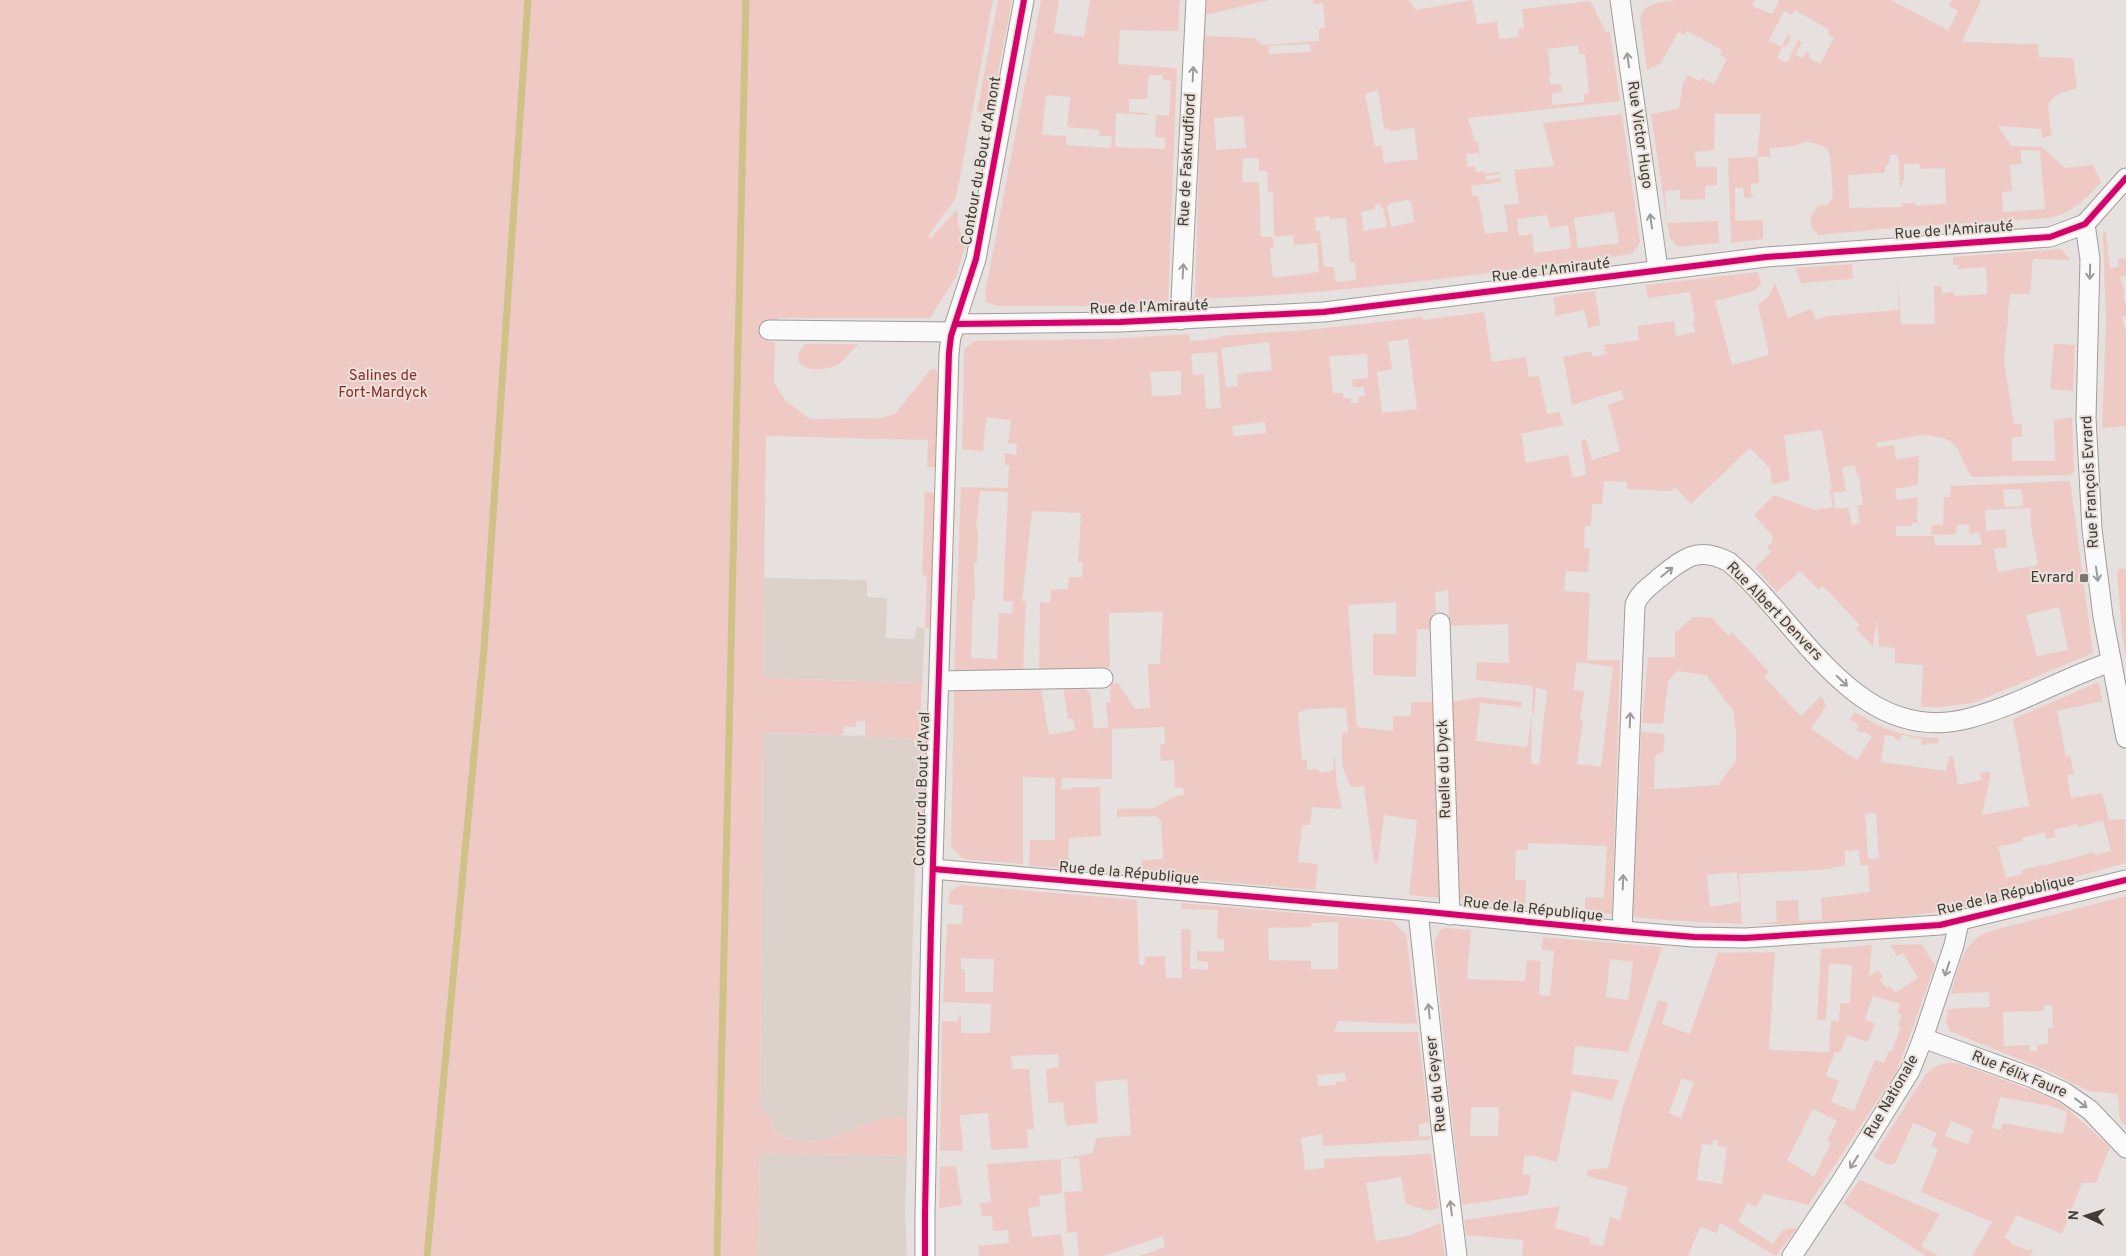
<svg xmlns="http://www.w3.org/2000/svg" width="2126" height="1256" viewBox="0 0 2126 1256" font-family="Overpass,sans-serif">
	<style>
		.built { fill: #dcd2cb }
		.green { fill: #efcac5; fill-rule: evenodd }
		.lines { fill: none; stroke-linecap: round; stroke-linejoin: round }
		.stream { stroke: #cec287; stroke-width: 7 }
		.street-casing { stroke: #a19d9a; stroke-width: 21 }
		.street { stroke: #fbfafa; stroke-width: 19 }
		.cycleway-casing { stroke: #e9e1da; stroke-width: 9 }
		.cycleway { stroke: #d6006c; stroke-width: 6 }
		.oneway { stroke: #9d9b9a }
		.poi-dot { fill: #797673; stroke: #e9e1da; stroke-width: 2 }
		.labels { text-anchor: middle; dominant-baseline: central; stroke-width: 4; stroke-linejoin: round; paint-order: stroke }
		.street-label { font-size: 15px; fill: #3f3c39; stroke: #e9e1da }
		.park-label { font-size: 15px; fill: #902c2a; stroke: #e9e1da }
		.poi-label { font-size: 15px; fill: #3f3c39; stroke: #e9e1da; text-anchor: end }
	</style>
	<rect width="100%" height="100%" fill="#e6e1de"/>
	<g class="built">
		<polygon points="764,578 867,580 867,597 887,598 886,638 915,639 916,627 925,628 922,683 763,678"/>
		<polygon points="763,733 865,736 914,740 914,745 919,745 907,1119 886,1116 827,1140 808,1142 786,1138 774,1133 771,1119 760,1108"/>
		<polygon points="760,1153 907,1156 905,1211 907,1256 758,1256"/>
	</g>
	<g class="green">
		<polygon points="0,0 993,0 956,198 929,235 930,239 957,209 959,229 966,243 956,277 930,318 779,318 769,330 769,342 775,342 774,383 786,401 810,419 880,418 895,414 931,369 936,369 938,375 935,467 927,467 928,440 766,436 763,678 922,683 919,740 928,740 925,850 923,854 916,855 919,740 865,736 865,721 856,721 856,727 844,726 843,735 763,733 760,1108 771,1119 774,1133 786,1138 808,1142 827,1140 886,1116 907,1119 907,1156 760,1153 758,1256 0,1256"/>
		<polygon points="998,0 1012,0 990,115 977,112"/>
		<path d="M1041 0H1059L1054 33 1084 37 1090 0H1180L1178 31 1120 30 1118 64 1177 68 1168 302 1106 306H997L986 302 985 293ZM1149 75H1163V80L1171 81 1169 115H1156L1155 137 1165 138V149L1115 147 1116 113 1147 115V113L1129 112V99H1147ZM1046 95 1070 97 1067 127 1100 130 1099 136H1112L1111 148 1066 145V136L1042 135Z"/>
		<polygon points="1206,0 1269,0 1205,15"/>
		<path d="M1313 0H1408L1416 10 1472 0 1477 24 1497 22 1499 39 1519 37 1518 29 1524 28 1522 9 1590 1 1606 32H1610L1620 101 1468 118 1475 142H1478L1480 158 1478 153 1466 154 1468 167 1475 166 1476 172 1484 171 1485 174 1499 172 1500 174 1485 176 1486 180 1500 178 1501 182 1471 186 1473 196H1478L1485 234 1508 231 1504 205 1519 203 1514 170 1554 166 1543 123 1622 114 1640 242 1632 254C1487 273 1342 295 1195 299L1200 119 1204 36 1255 38 1263 45 1319 41V29L1325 28 1323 3 1314 4ZM1310 44 1311 52 1269 54 1268 46ZM1578 45 1579 54H1585L1589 93 1584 94V102L1553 105 1551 94 1562 92 1561 84H1550L1549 77H1551L1548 49ZM1378 90 1384 129 1389 128 1390 131 1414 128 1418 159 1384 163 1382 146H1375L1365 94ZM1243 116 1246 148 1216 150 1214 118ZM1243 158H1259V171H1267L1268 192 1273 193 1274 237 1293 235 1294 245 1317 243 1319 272 1273 278 1270 248 1274 247 1273 237H1261L1259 182H1242ZM1407 200 1411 202 1414 222 1391 227 1387 206 1391 203ZM1380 204 1381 208H1383L1387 227 1364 231 1361 212 1375 209V205ZM1614 212 1619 243 1578 248 1574 218ZM1547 215 1550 228 1568 225 1571 248 1534 253 1532 234 1519 236 1517 219ZM1329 216 1330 219 1346 218 1350 263 1355 262 1356 280 1336 282 1334 267H1324L1320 231H1316L1315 218Z"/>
		<path d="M1676 0H1754L1752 6 1773 14 1779 0H1891L1948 30 1958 11 1949 6 1952 0H1981L1962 42 2038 44 2039 57 2073 58 2077 88C2042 98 2047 103 2052 135L2042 138 2041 129 1998 126 2011 146 2042 147 2065 168 2093 165 2101 182C2087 198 2071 214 2050 218L1903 227 1819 235 1812 229 1810 217 1818 206 1827 205 1833 198 1830 155C1826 143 1817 146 1808 141L1794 146 1770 148V157H1758L1759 183 1751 184V194H1753V197L1744 198 1743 188H1735V221L1763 220V239L1731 243 1728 158 1757 157 1761 114H1715L1714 150 1695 152 1696 167H1717V185L1705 186V199L1680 200V190L1665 191 1667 223 1718 221 1719 243 1678 247 1670 238 1667 223 1651 114 1679 109 1683 83 1688 75 1700 81 1702 78 1714 84 1727 59 1720 55 1722 50 1687 31 1685 35 1678 32 1661 63 1647 70 1640 19C1643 2 1661 3 1676 0ZM1795 10 1829 30 1828 34 1834 38 1820 64 1809 58 1810 54 1806 52 1803 58 1795 55 1802 42 1798 40 1787 63 1777 58 1783 46 1786 47 1791 36 1788 35 1781 47 1769 40 1784 11 1792 15ZM2021 150 2040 151 2045 209 2003 212 2002 192 2012 191 2010 165 2021 164ZM1890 155H1898L1900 187H1902V181L1904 180V164H1919L1920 169 1945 168 1946 204 1916 206V203H1903L1902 207 1849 208 1848 175 1885 173V165H1889Z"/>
		<polygon points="2103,232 2106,232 2110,268 2119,267 2118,259 2126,258 2126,275 2120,277 2125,295 2123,295 2126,306 2126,316 2122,317 2126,333 2126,426 2102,428 2106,322"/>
		<path d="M2061 249 2071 260 2033 259 2030 294H2010L2004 361 2014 424H2022V437H2012V461H2055L2054 420 2072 417 2074 472 2069 475 1972 477C1957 455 1962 437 1929 436V434L1876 443 1877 447 1894 445 1896 459 1919 456 1918 485 1895 489 1897 500 1918 497 1917 523H1912V526H1896V536H1934L1935 545H1982L1979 532 1969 534V524L1957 525 1956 534 1931 535 1932 525H1943L1944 497H1950L1951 486 2070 481 2093 653 1973 703 1939 707H1921L1923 665 1895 663V648L1879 646 1877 621 1873 646 1856 629 1860 625 1823 586 1818 589 1800 571 1777 592 1755 568 1771 552 1767 547 1772 542V535L1754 515 1774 495 1815 510 1833 507 1830 491 1832 489 1822 430 1784 435 1790 480 1772 484 1770 468 1750 448 1691 504 1675 487 1671 491 1627 489V482L1604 481 1602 504H1592L1591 526H1585L1584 548 1590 549 1588 572 1566 571 1564 591 1590 593 1587 660H1620L1612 914 1585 912V897L1604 898 1607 846 1528 843V850H1516L1515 880H1526L1525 907 1457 899 1452 702 1479 697 1522 702 1521 707 1480 703 1476 741 1527 747 1532 714 1533 686 1476 680 1477 662 1509 663 1508 624 1449 626 1448 590 1435 592 1436 613 1433 614V630L1417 629 1416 677 1373 675V634H1396V602L1348 605 1357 727 1393 731V716H1411V702H1435L1440 898 1409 895 1417 820 1384 815 1378 863H1374L1364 786 1351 787 1342 765V733L1348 732 1346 708 1308 709 1298 713 1302 760H1307V770L1317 769 1320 772 1331 771 1334 768 1333 758 1335 759 1337 785 1342 809 1312 807 1310 825H1302L1298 862 1318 864 1315 890 1143 875 1142 860 1163 859 1161 820 1155 816 1117 817V809L1154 808 1176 796 1184 795 1183 788H1175L1174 760 1161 761 1160 745 1165 744 1164 727 1112 729V779L1062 778 1061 789 1071 790 1072 787H1100L1101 836 1069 838 1068 868 1029 866 1030 840H1055V778L1023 777V864L963 859 951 847 954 690 1041 689 1049 735 1075 730 1073 719H1068L1063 686H1082L1090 693 1094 729 1108 727 1106 703 1111 702 1110 683H1118L1135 709 1150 708 1148 664H1160L1163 612 1109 613 1110 667 1039 670 1040 602 1050 603 1051 590 1068 589 1069 577H1082L1083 563 1078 562 1081 513 1032 511 1022 601H1026L1023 670 954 673 961 487 1008 488 1009 465H1005V453L1016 455 1017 444 1008 443 1011 420 986 417 983 451 962 449 964 350 974 341 1107 339 1189 334 1190 341 1220 338V336L1307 330 1423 317V320L1484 312 1492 362 1526 357 1529 377 1539 376 1547 414 1560 412 1563 425 1521 434 1526 463 1568 455 1573 478 1586 474 1581 440 1586 439 1592 460 1620 451 1608 405 1624 399 1621 390 1572 405 1563 357 1591 351 1593 357 1606 354 1604 345 1639 340 1637 326 1674 321 1676 336 1695 332 1693 321H1695L1690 292 1648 298 1646 285 1758 272 1761 284 1754 291 1715 301 1732 365 1769 355 1758 304 1769 296 1775 283 1788 318 1811 309 1816 320 1826 316 1899 310 1898 272 1901 324H1935L1934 286H1941L1942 293 1954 292V296L1987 294 1986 267 1958 269V265H1953V257ZM1408 339 1417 409 1382 413 1377 372 1392 369 1388 342ZM1269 342 1272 370 1237 374 1238 386 1226 387 1221 348ZM1217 352 1221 408 1206 409 1204 374 1193 375 1191 354ZM1367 354 1368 378 1352 379 1353 387H1364L1365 396 1358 397V403H1351V398H1344L1343 393H1333L1329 356ZM1181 371V395L1152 396 1150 372ZM1265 422 1266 433 1234 436 1232 426ZM1855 465 1857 476H1859L1863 504 1857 506 1860 523 1852 525 1848 507 1835 509 1833 493 1846 491 1842 468ZM2022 489 2023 506 2005 507 2003 490ZM980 491 1008 492 1003 601 1013 602 1012 614 999 613 997 659 971 658 973 600H975L974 562H977L978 529 976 528ZM2030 508 2031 526 2038 565 1998 572 1994 549 2007 547 2005 529 1986 531 1985 510ZM2059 607 2068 650 2037 656 2026 615ZM1577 662 1613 667 1601 767 1577 764 1583 721 1580 720 1584 691 1573 690ZM1536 688 1547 690 1539 765 1531 763 1532 714H1534Z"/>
		<polygon points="1852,264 1853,279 1801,283 1795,268"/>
		<polygon points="1595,291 1600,325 1588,328 1584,310 1555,316 1554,297"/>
		<path d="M805 344H858C852 350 843 363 835 366 816 374 784 368 805 344Z"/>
		<polygon points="2054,344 2075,345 2073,391 2050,389"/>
		<polygon points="925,492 935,493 931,628 925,628 927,577 922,574"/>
		<polygon points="2120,568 2126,569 2126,657 2123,642 2117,573"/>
		<path d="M1693 617 1712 618 1729 636 1732 632 1769 672 1764 677 1801 716 1821 696 1826 706 1811 729 1857 760 1872 737 1865 732 1861 733 1856 730 1859 725 1850 719 1855 712C1881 729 1907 738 1939 738L1937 744 1929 743 1925 745H1921L1922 739 1901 735 1900 740 1895 739 1893 736 1885 735 1881 762 1946 771 1949 757 1953 756 1958 785 1981 780 1980 773 1990 771V778L1982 815 2029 806 2013 719 2099 682 2102 701 2057 711 2066 756 2070 755 2074 774 2067 775 2071 798 2102 793 2109 820 2125 819 2126 863C2089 873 2053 883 2016 893 1997 898 1980 904 1961 908 1853 927 1740 928 1631 917L1634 799 1639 798 1641 732 1665 734 1663 752 1655 756 1654 789 1718 785 1736 761V731L1733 710 1706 675 1677 671 1668 681 1663 724 1642 723 1648 657H1675V633ZM1876 813 1879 858 1868 859 1865 814ZM2103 821 2111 851 2095 855 2094 852 2043 866 2042 865 2021 870 2022 874 2006 878 1998 847 2023 841 2022 838 2045 832 2047 839 2056 837 2054 830 2077 824 2078 827ZM1859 850 1860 865H1868L1870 892 1821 898 1822 920 1799 921 1798 900 1776 901 1777 922 1742 924 1739 874 1832 869V867L1845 866V851ZM1737 872 1740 902 1710 907 1707 875Z"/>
		<path d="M961 885 1137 900 1139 965H1145V957L1165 956 1166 978H1182L1181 929 1191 930 1190 969 1208 970V962L1197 961V951L1224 952V939H1217L1218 910 1181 909V903L1391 921 1406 934 1417 1024 1338 1021 1334 1032H1418L1429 1122 1419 1124V1137L1430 1136V1140L1323 1146 1322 1134 1301 1138 1305 1170 1324 1168V1159L1431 1154 1439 1208 1429 1211 1406 1204 1401 1177 1366 1183 1376 1241 1408 1236 1440 1223 1445 1256H1139L1165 1247 1163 1236 1103 1256H1075L1079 1255 1077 1232 1067 1233 1064 1192 1082 1191 1079 1158 1062 1159 1093 1153 1096 1138 1131 1135 1127 1079 1095 1082 1098 1123 1066 1126 1063 1102 1048 1103 1046 1069 1059 1067 1058 1054 1011 1056 1012 1069H1029L1034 1129H1027L1028 1148 991 1150 988 1113 960 1115 963 1151H940L942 1021 958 1022 959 1015H961V1033H990L991 1004 943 1002 947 924H962L963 905 948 904 950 892ZM1338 922V969H1311V961L1269 960 1268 928 1311 927V923ZM961 958 994 959 993 992H965V970L961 969ZM1345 1073 1346 1081 1336 1082V1085L1318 1086 1317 1075Z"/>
		<path d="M2126 896V1126L2120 1120 2118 1094 2089 1091 2048 1071 1950 1031 1946 1022 1948 1009 1990 1007 1989 992 1951 994C1958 970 1962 940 1990 931ZM2044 1005H2052L2053 1028H2048V1044L2037 1045V1051H2030L2029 1045 2004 1046 2003 1012 2044 1011Z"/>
		<path d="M1448 928 1471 930 1467 979 1525 981 1527 960 1541 961 1539 995 1550 996 1554 951 1542 950 1543 937 1662 947 1628 1052 1575 1046 1572 1074 1619 1080 1612 1100 1572 1091 1557 1162 1534 1156H1525L1522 1174 1531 1175 1528 1195 1462 1205 1449 1093 1434 941 1441 929ZM1610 959 1633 962 1628 1000 1606 997ZM1471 1107H1499L1498 1136H1470Z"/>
		<path d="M1922 944 1935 965 1897 1071 1811 1201 1809 1205 1764 1194 1756 1207 1748 1203 1738 1221 1773 1244 1783 1230 1797 1228 1776 1256 1720 1223 1717 1233 1700 1227 1688 1256H1522L1523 1240 1466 1235 1464 1220 1560 1206 1555 1228 1591 1238 1589 1244 1603 1246 1610 1217 1620 1220 1628 1187 1587 1176 1588 1170 1608 1168 1624 1103 1658 1000 1668 1003 1662 1024 1690 1034 1718 953 1775 952 1769 1050 1829 1052 1831 1021H1839L1840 1003H1850L1852 965 1829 964 1826 1020H1817L1821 949 1872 945 1869 976 1878 970 1883 977 1880 980 1886 988 1890 986 1895 993 1918 978 1903 953 1897 956 1890 945ZM1873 996 1900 1004 1897 1013 1902 1015 1898 1026 1901 1027 1892 1051H1889L1884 1063 1875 1060 1854 1111 1831 1102 1839 1081 1826 1076 1835 1052H1840L1847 1035 1868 1042 1875 1024 1865 1019ZM1682 1078 1694 1083 1681 1118 1669 1113ZM1813 1109 1837 1121 1827 1140 1831 1143 1814 1177 1787 1160ZM1713 1140 1718 1141V1146L1727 1147 1722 1184 1697 1180 1702 1144 1712 1145Z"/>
		<path d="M1948 1063H1958L2052 1098 2068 1109 2110 1147 2096 1183H2082L2062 1234 2017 1215 2004 1238 2010 1240V1243L2029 1251 2030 1248 2033 1250 2030 1256H1972L1992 1222 1921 1192 1938 1149 1931 1146 1937 1133 1913 1123 1895 1164 1889 1165 1873 1157 1925 1075 1938 1065ZM2000 1097 2051 1106 2067 1112 2063 1134 2002 1123 2001 1130 1992 1128ZM1951 1121 1973 1130 1968 1144 1945 1136Z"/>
		<polygon points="1061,1159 1062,1193 1039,1196 1040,1206 1028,1208 1032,1237 1061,1234 1064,1256 979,1256 978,1246 1009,1243 1008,1230 993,1231 992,1216 982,1216 980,1203 991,1202 987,1164"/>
		<polygon points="956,1166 962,1205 939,1208 940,1167"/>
		<polygon points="1860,1180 1940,1214 1921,1246 1938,1256 1926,1256 1843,1203"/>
	</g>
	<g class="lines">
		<g class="stream">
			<polyline points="427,1256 484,649 528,0"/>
			<polyline points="717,1256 746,0"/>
		</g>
		<defs>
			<g id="street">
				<polyline points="1620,0 1658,269"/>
				<polyline points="2085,224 2090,259 2086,418 2092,529 2103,617 2126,738"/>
				<polyline points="1180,320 1196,0"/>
				<polyline points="955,324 1120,322 1324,312 1766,257 2050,237 2085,224 2126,178"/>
				<polyline points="769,330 953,332"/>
				<polyline points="1440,623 1450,915"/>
				<polyline points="939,681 1103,678"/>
				<polyline points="933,869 1418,911 1622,931 1694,937 1745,938 1940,925 2126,880"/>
				<polyline points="1418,911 1441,1126 1457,1256"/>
				<path d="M1622 931 1635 605C1639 593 1649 587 1658 579 1683 559 1697 545 1729 562 1801 622 1857 749 1970 718 2019 705 2063 678 2111 662"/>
				<polyline points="1923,1038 2033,1078 2064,1092 2090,1110 2126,1148"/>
				<polyline points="925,1256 925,1213 931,925 949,353 951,336 976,259 1024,0"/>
				<polyline points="1792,1256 1843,1179 1910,1071 1923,1038 1954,945 1959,922"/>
			</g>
		</defs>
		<use href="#street" class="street-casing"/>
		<use href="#street" class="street"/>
		<defs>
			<g id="cycleway">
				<polyline points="955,324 1120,322 1324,312 1766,257 2050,237 2085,224 2126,178"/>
				<polyline points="933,869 1418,911 1622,931 1694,937 1745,938 1940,925 2126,880"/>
				<polyline points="925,1256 925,1213 931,925 949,353 951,336 976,259 1024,0"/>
			</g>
		</defs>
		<use href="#cycleway" class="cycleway-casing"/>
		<use href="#cycleway" class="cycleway"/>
	</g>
	<defs><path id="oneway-shaft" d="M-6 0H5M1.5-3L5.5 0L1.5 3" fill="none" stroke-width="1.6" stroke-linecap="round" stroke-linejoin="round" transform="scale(1.25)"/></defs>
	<g class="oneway">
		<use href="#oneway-shaft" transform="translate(1628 60) rotate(-98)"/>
		<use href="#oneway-shaft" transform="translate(1193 74) rotate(-87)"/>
		<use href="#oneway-shaft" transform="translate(1651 221) rotate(-98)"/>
		<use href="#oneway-shaft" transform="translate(1183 271) rotate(-87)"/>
		<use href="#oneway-shaft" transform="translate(2090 272) rotate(91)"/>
		<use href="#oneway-shaft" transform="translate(1667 572) rotate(-39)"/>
		<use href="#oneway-shaft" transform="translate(2097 574) rotate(82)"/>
		<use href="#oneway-shaft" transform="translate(1842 681) rotate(44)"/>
		<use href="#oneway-shaft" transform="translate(1630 720) rotate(-88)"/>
		<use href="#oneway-shaft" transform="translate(1623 882) rotate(-88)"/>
		<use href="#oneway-shaft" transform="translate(1947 969) rotate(108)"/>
		<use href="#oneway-shaft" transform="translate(1429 1011) rotate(-96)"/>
		<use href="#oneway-shaft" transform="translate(2081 1103) rotate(38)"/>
		<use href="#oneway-shaft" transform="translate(1854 1162) rotate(122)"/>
		<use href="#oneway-shaft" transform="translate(1451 1208) rotate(-97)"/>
	</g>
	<rect class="poi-dot" x="2079" y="573" width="10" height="10" rx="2.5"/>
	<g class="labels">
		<g class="street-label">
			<text transform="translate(1639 135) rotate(82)">Rue Victor Hugo</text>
			<text transform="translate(1188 160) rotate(-87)">Rue de Faskrudfiord</text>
			<text transform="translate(982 161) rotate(-80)">Contour du Bout d'Amont</text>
			<text transform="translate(1954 231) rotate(-4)">Rue de l'Amirauté</text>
			<text transform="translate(1551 271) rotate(-7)">Rue de l'Amirauté</text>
			<text transform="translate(1149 308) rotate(-2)">Rue de l'Amirauté</text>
			<text transform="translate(2091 482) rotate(-93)">Rue François Evrard</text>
			<text transform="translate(1774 612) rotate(46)">Rue Albert Denvers</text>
			<text transform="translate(1445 769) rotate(-92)">Ruelle du Dyck</text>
			<text transform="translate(923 789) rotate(-88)">Contour du Bout d'Aval</text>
			<text transform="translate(1129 874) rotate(5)">Rue de la République</text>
			<text transform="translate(2006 896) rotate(-13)">Rue de la République</text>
			<text transform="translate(1533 910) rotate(6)">Rue de la République</text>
			<text transform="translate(2019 1075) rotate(22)">Rue Félix Faure</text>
			<text transform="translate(1437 1084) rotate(-96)">Rue du Geyser</text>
			<text transform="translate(1892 1097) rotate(-60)">Rue Nationale</text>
		</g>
		<g class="park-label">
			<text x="383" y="376">Salines de<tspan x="383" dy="17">Fort-Mardyck</tspan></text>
		</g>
		<g class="poi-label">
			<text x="2074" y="578">Evrard</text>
		</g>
	</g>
	<g transform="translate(2086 1216) rotate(274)" stroke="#e9e1da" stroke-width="4" paint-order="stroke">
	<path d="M0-4L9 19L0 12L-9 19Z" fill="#3f3c39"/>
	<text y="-8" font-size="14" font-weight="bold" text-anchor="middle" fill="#3f3c39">N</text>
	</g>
</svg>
